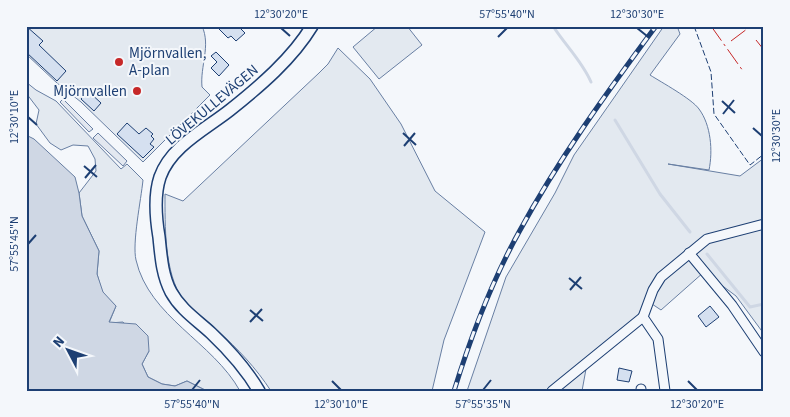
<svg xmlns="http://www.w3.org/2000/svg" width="790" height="417" viewBox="0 0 790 417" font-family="'Source Sans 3',sans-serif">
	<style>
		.green { fill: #e3e9f0; stroke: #687fa3 }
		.parking { fill: #e3e8f0; stroke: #687fa3 }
		.water { fill: #cfd7e4; stroke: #687fa3 }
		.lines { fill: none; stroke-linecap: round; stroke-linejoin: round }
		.stream { stroke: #cfd7e4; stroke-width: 3 }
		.building { fill: #d5e0f0; stroke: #1d3f73 }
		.minor-casing { stroke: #1d3f73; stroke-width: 11 }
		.tertiary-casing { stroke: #1d3f73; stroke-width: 14 }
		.minor { stroke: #f4f7fb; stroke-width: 9 }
		.tertiary { stroke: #f4f7fb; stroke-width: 11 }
		.rail-casing { stroke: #1d3f73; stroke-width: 5 }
		.rail { stroke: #f4f7fb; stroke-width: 3; stroke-dasharray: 9; stroke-linecap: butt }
		.fence { stroke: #1d3f73; stroke-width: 1; stroke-dasharray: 6 2.5; stroke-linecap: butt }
		.power { stroke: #c62828; stroke-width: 1; stroke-dasharray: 18 4 2.5 4; stroke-linecap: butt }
		.ticks { fill: none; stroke: #1d3f73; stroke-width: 2 }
		.poi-dot { fill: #c62828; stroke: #f4f7fb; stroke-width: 2 }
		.labels { text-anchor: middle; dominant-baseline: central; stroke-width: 4; stroke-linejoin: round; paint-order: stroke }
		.poi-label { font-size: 15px; fill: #1d3f73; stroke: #f4f7fb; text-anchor: start }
		.street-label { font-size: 15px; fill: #1d3f73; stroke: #f4f7fb }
		.neatline { fill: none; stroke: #1d3f73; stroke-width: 2 }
		.ticks-label { font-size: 12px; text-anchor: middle; fill: #1d3f73 }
	</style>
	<rect width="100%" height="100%" fill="#f4f7fb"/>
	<g class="green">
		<path d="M26 26H202C211 46 200 66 202 87L210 95 143 162 81 102 57 83 26 54Z"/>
		<polygon points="378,26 407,26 422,45 379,79 353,47"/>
		<path d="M664 26H677L680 34 650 75C661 82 692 99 699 109 711 125 713 151 709 170L668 164 740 176 764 158V334L736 296 704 272 661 310 652 304 588 358 582 391H467L506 277 555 193 574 155Z"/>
		<path d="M338 48 370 79 401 124 435 191 485 232 444 340 432 391H271C256 368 238 349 217 330 207 320 192 311 183 299 164 274 165 224 165 194L183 201 319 73 328 64Z"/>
		<path d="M26 82 36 90 56 101 121 169 127 164 143 180C141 200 132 243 136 260 149 317 213 342 240 391H207L187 381 175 386 162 384 148 377 142 364 149 351 123 322 109 323 116 306 102 292 97 274 99 251 82 216 79 193 96 171 95 159 88 146 73 145 61 150 50 143 36 124 39 110 26 93Z"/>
	</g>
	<g class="parking">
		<polygon points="63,99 93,129 89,132 60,102"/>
		<polygon points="98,133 127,161 123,166 93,138"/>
	</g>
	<polygon class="water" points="26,135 34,139 75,177 79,193 82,216 99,251 97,274 103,292 116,306 109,322 136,324 148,336 149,351 142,364 148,377 162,384 175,386 187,381 207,391 26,391"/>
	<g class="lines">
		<g class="stream">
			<path d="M553 26C565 45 582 61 591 82"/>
			<polyline points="615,120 660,194 690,232"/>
			<polyline points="707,254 750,307 764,304"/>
		</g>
	</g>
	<g class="building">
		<polygon points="26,26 43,41 39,45 66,71 57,81 26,52"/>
		<polygon points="216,26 238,26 245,33 236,41 231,36 228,38"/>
		<polygon points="216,52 229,65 219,76 211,68 217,62 211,56"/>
		<polygon points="88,91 101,103 94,111 81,99"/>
		<polygon points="127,123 139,134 146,128 153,134 151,136 154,139 150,144 154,147 143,158 117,134"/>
		<polygon points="710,306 719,317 706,327 698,316"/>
		<polygon points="619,368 632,371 629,382 617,380"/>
	</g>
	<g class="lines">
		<defs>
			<g id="minor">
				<polyline points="689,253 732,305 764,352"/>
				<polyline points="641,389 641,391"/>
				<polyline points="552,391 643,317"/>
				<polyline points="665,391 658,339 643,317 653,290 661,277 707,239 764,224"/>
			</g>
			<path id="tertiary" d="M259 391C246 369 229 350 211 333 197 320 181 310 171 292 162 275 161 256 159 237 156 219 154 195 160 177 171 146 206 129 230 110 260 86 292 59 312 26"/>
		</defs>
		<use href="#minor" class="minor-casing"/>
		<use href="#tertiary" class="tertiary-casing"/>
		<use href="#minor" class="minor"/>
		<use href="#tertiary" class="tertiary"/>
		<defs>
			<path id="rail" d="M454 391C471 336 491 283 519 232 558 160 607 92 656 26"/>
		</defs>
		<use href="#rail" class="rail-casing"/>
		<use href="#rail" class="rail"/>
		<polyline class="fence" points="694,26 711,72 714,114 750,165 764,154"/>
		<g class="power">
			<polyline points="711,26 743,71"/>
			<polyline points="756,40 764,50"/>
			<polyline points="731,41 751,26"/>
		</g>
	</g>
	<path class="ticks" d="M281 28 290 36M637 28 647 36M498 37 507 28M722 101 735 113M723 114 734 100M28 117 37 125M753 128 762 136M403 133 416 145M404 146 415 133M84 166 97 177M85 178 96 165M28 244 36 235M569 278 582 289M570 290 581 277M250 310 263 321M250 322 262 309M332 381 341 390M688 381 697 390M192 390 200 380M483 390 491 380"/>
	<g class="poi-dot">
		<circle cx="119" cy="62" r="5"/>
		<circle cx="137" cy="91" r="5"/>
	</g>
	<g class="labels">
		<g class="poi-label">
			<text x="129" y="53">Mjörnvallen,<tspan x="129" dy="17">A-plan</tspan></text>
			<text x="127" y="91" text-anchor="end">Mjörnvallen</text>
		</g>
		<g class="street-label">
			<text transform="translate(212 105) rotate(-40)">LÖVEKULLEVÄGEN</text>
		</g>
	</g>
	<rect width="790" height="417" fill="none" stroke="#f4f7fb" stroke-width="55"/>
	<g transform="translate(68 350) rotate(311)" stroke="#f4f7fb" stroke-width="4" paint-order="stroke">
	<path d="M0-4L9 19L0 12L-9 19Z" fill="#1d3f73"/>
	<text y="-8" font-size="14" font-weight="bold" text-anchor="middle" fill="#1d3f73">N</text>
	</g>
	<rect x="28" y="28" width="734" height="362" class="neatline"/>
	<g class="ticks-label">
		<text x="281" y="18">12°30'20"E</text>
		<text x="507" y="18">57°55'40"N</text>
		<text x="637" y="18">12°30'30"E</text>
		<text transform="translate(14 117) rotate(-90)" y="4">12°30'10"E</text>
		<text transform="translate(776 136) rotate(-90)" y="4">12°30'30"E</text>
		<text transform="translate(14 244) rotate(-90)" y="4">57°55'45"N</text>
		<text x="192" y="408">57°55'40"N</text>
		<text x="341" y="408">12°30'10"E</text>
		<text x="483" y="408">57°55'35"N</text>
		<text x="697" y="408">12°30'20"E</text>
	</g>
</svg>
